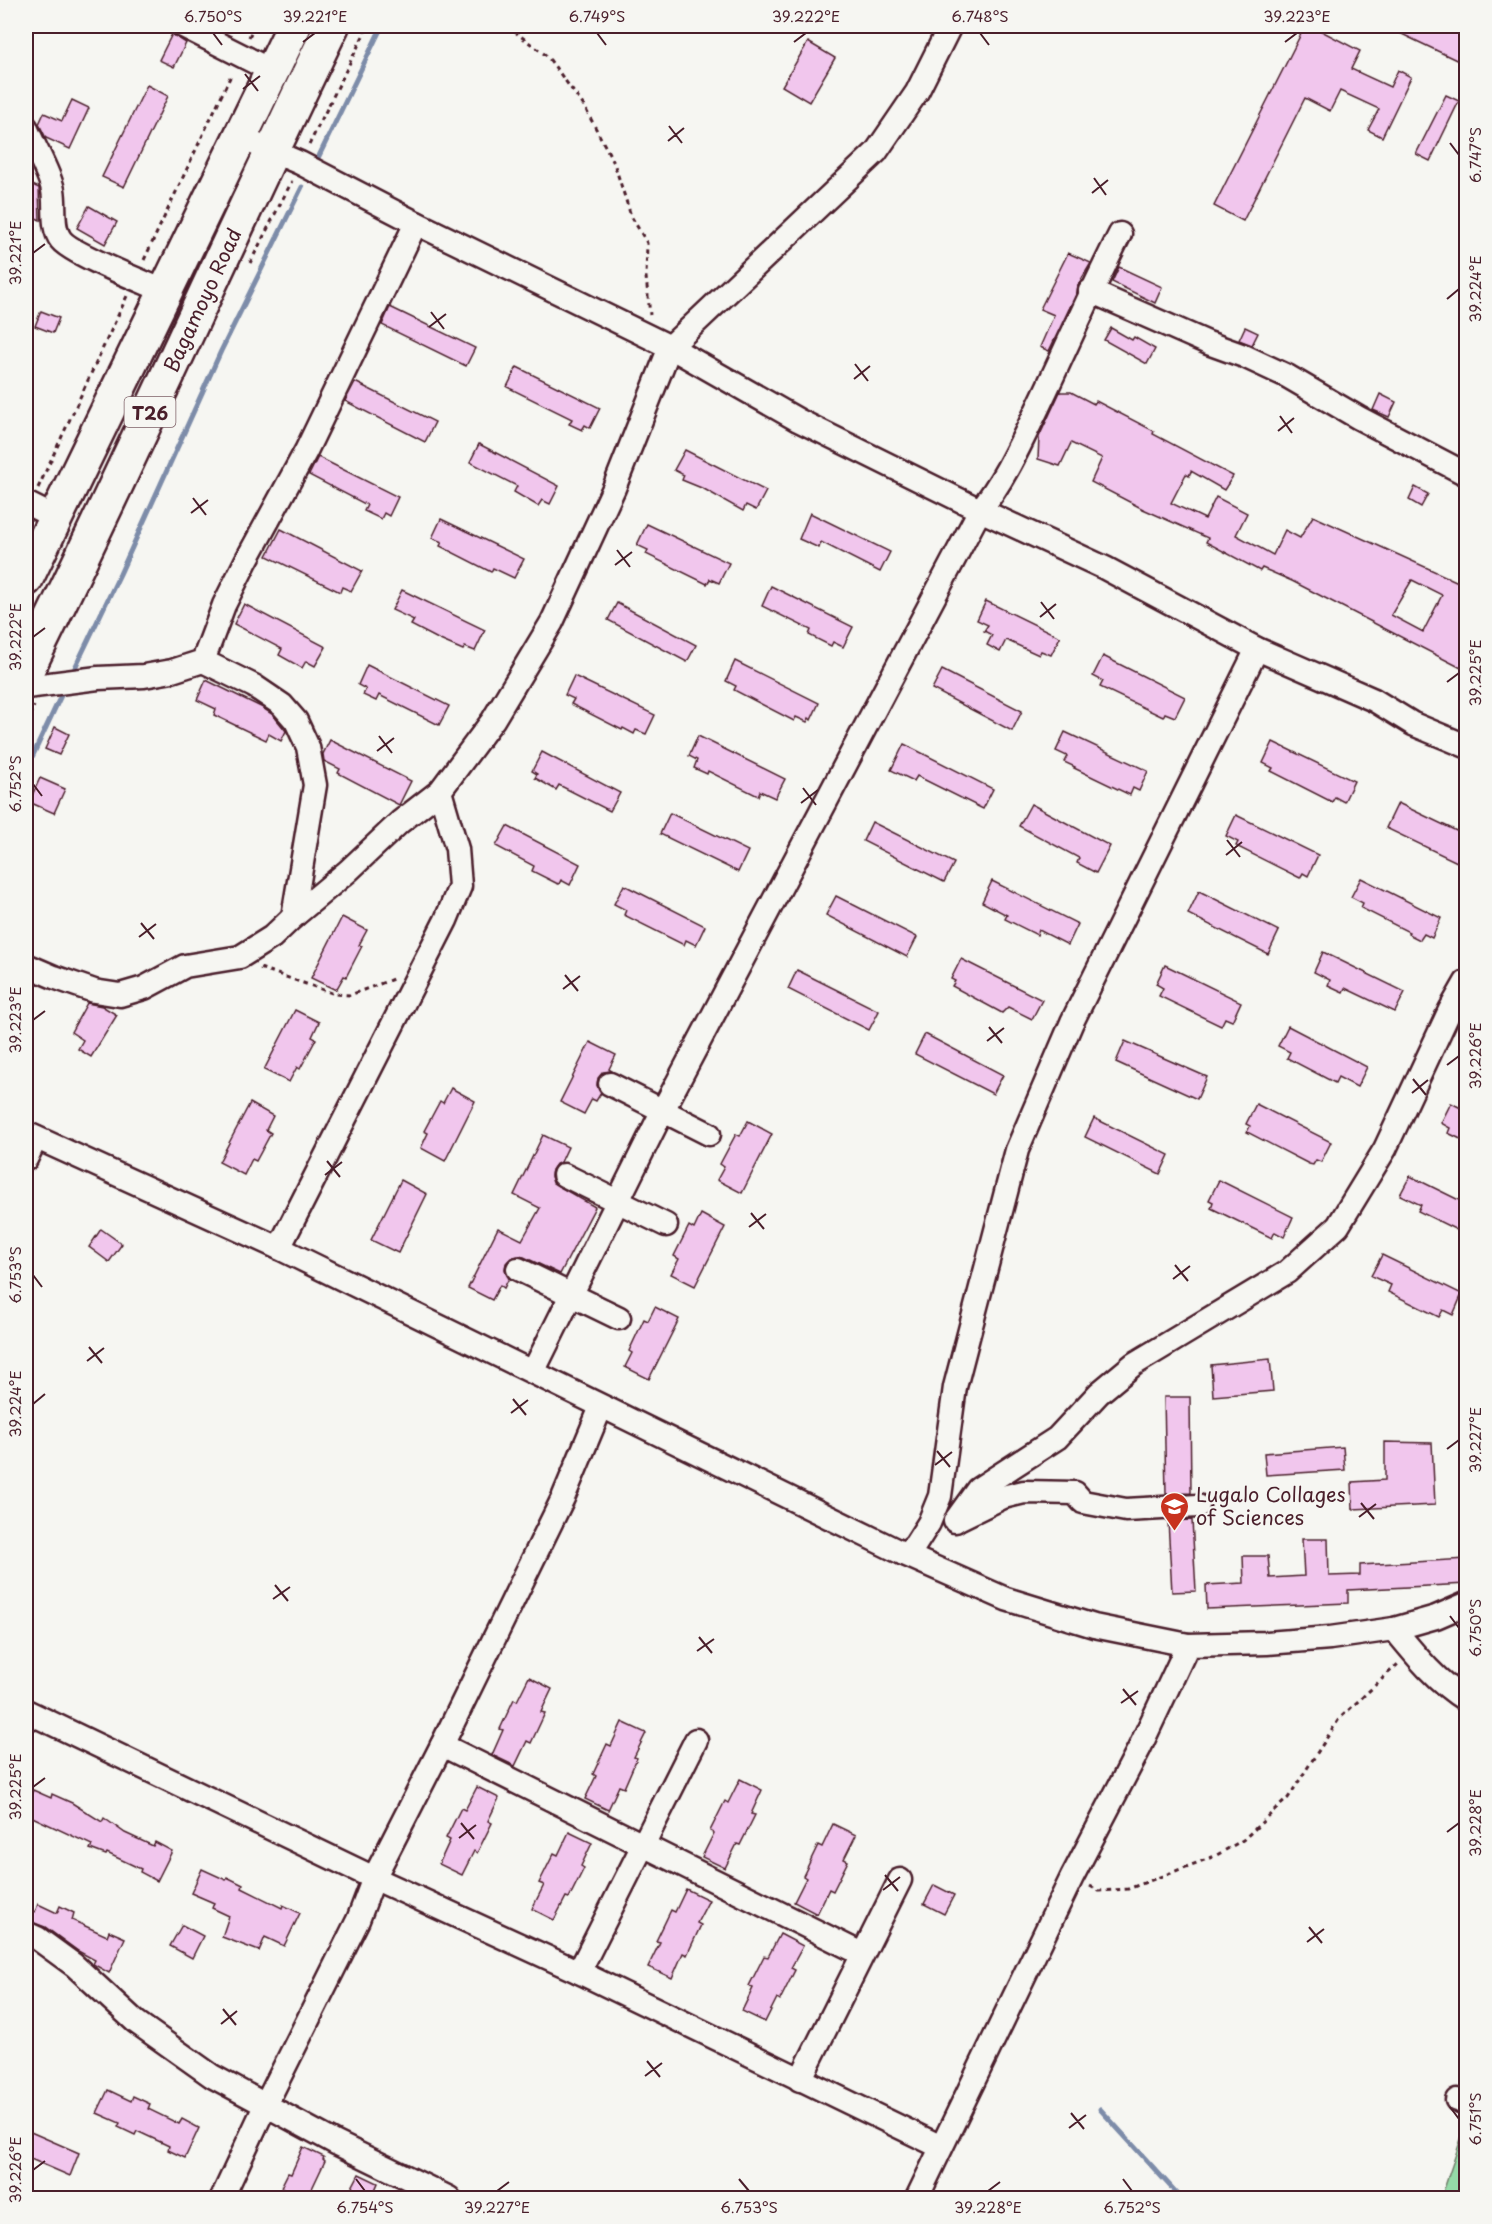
<svg xmlns="http://www.w3.org/2000/svg" width="1492" height="2224" viewBox="0 0 1492 2224" font-family="'Playpen Sans',sans-serif">
	<style>
		.green { fill: #95dba8; stroke: #707d6a; stroke-width: 1.5 }
		.lines { fill: none; stroke-linecap: round; stroke-linejoin: round }
		.stream { stroke: #7d8ca9; stroke-width: 5 }
		.building { fill: #f1c6ed; stroke: #4a1f2b; stroke-width: 1.5; fill-rule: evenodd }
		.minor-casing { stroke: #4a1f2b; stroke-width: 27 }
		.highway-casing { stroke: #4a1f2b; stroke-width: 38 }
		.path { stroke: #4a1f2b; stroke-width: 3; stroke-dasharray: 4.5 4.5; stroke-linecap: butt }
		.minor { stroke: #f6f6f2; stroke-width: 22 }
		.highway { stroke: #f6f6f2; stroke-width: 33 }
		.ticks { fill: none; stroke: #4a1f2b; stroke-width: 2 }
		.labels { text-anchor: middle; dominant-baseline: central; stroke-width: 4.5; stroke-linejoin: round; paint-order: stroke }
		.shield { fill: #f6f6f2; stroke: #7e6067; stroke-width: 1.5 }
		.shield-label { font-size: 18px; font-weight: bold; fill: #4a1f2b }
		.street-label { font-size: 20px; fill: #4a1f2b; stroke: #f6f6f2 }
		.poi-label { font-size: 20px; fill: #4a1f2b; stroke: #f6f6f2; text-anchor: start }
		.neatline { fill: none; stroke: #4a1f2b; stroke-width: 2 }
		.ticks-label { font-size: 15px; text-anchor: middle; fill: #4a1f2b }
	</style>
	<rect width="100%" height="100%" fill="#f6f6f2"/>
	<filter id="ink" filterUnits="userSpaceOnUse"><feTurbulence type="fractalNoise" baseFrequency=".0167" numOctaves="2"/><feDisplacementMap in="SourceGraphic" scale="12" xChannelSelector="R" yChannelSelector="G"/><feConvolveMatrix kernelMatrix="1 2 1 2 8 2 1 2 1" color-interpolation-filters="sRGB"/></filter>
	<g filter="url(#ink)">
		<polygon class="green" points="1464,2130 1466,2131 1466,2198 1441,2198"/>
		<g class="lines">
			<g class="stream">
				<polyline points="318,158 382,26"/>
				<polyline points="71,676 120,574 221,351 302,187"/>
				<polyline points="26,770 65,687"/>
				<polyline points="1100,2109 1181,2198"/>
			</g>
		</g>
		<g class="building">
			<polygon points="1305,26 1312,26 1360,51 1351,69 1390,87 1398,70 1411,77 1382,137 1368,130 1379,109 1340,91 1330,111 1305,98 1243,221 1214,206"/>
			<polygon points="1385,26 1467,26 1467,65"/>
			<polygon points="172,34 186,43 174,67 159,60"/>
			<polygon points="808,42 835,58 809,102 782,86"/>
			<polygon points="147,85 168,96 124,187 102,177"/>
			<polygon points="1446,95 1459,101 1430,161 1416,154"/>
			<polygon points="72,100 89,108 70,149 46,138 39,124 44,113 62,121"/>
			<polygon points="26,182 39,188 40,220 26,213"/>
			<polygon points="89,206 117,222 105,244 77,228"/>
			<polygon points="1068,253 1091,263 1078,285 1077,292 1049,351 1040,347 1054,315 1040,309"/>
			<polygon points="1119,267 1162,287 1155,303 1112,282"/>
			<polygon points="390,307 475,348 466,366 382,325"/>
			<polygon points="41,311 59,318 53,333 35,326"/>
			<polygon points="1245,327 1258,333 1252,345 1239,340"/>
			<polygon points="1111,328 1132,340 1134,337 1155,349 1147,364 1104,340"/>
			<polygon points="517,367 600,408 590,428 585,425 582,430 569,424 572,419 507,387"/>
			<polygon points="355,382 435,422 425,442 345,401"/>
			<path d="M1060 392H1071L1094 404 1096 401 1154 431 1153 434 1233 476 1224 490 1191 471 1189 476 1186 474 1171 503 1205 519 1216 497 1247 513 1236 535 1273 555 1285 530 1300 538 1313 516 1467 586V671L1292 581 1262 568 1260 571 1206 542 1208 538 1143 509 1091 482 1102 458 1071 443 1060 466 1038 459 1039 437ZM1412 580 1442 595 1423 632 1391 615Z"/>
			<polygon points="1380,394 1396,402 1389,417 1373,410"/>
			<polygon points="479,444 559,486 550,504 542,500 538,506 514,492 517,486 470,462"/>
			<polygon points="685,450 766,491 756,510 746,505 743,511 704,489 682,480 684,475 674,470"/>
			<polygon points="318,457 398,497 389,516 384,513 381,519 364,511 367,505 309,475"/>
			<polygon points="1415,487 1428,494 1421,507 1409,500"/>
			<polygon points="810,513 890,552 880,572 821,542 819,548 799,539"/>
			<polygon points="441,519 524,559 514,578 493,568 491,572 440,546 442,542 432,538"/>
			<polygon points="647,524 729,563 719,583 710,579 707,584 646,554 648,550 637,545"/>
			<polygon points="281,529 362,571 351,591 342,587 340,592 267,556"/>
			<polygon points="771,586 853,627 843,647 833,642 831,646 809,635 811,630 762,606"/>
			<polygon points="402,590 485,630 475,651 465,647 463,650 440,640 411,625 414,620 392,610"/>
			<polygon points="986,601 1060,637 1051,655 1041,651 1039,655 1006,640 1000,652 987,645 992,635 984,631 988,625 977,620"/>
			<polygon points="617,603 696,645 687,662 608,620"/>
			<polygon points="244,604 326,647 315,666 306,661 302,668 279,655 282,649 234,624"/>
			<polygon points="1103,656 1185,697 1175,717 1165,713 1163,717 1100,687 1103,681 1093,676"/>
			<polygon points="735,661 819,703 811,720 809,718 807,722 796,717 794,721 734,690 736,686 726,681"/>
			<polygon points="367,665 449,706 439,725 379,695 376,701 363,695 366,689 358,685"/>
			<polygon points="942,670 1022,711 1012,731 932,689"/>
			<polygon points="574,676 655,715 646,734 636,730 634,734 623,728 622,730 571,704 574,699 565,695"/>
			<polygon points="206,680 261,707 273,715 286,731 281,741 269,734 266,740 214,715 216,709 197,700"/>
			<polygon points="55,727 69,734 59,755 45,749"/>
			<polygon points="1065,732 1148,771 1139,791 1133,788 1130,795 1074,768 1075,767 1064,762 1067,756 1056,751"/>
			<polygon points="698,736 785,779 775,798 760,791 758,796 708,771 707,774 694,768 697,760 689,756"/>
			<polygon points="330,740 411,781 399,805 338,773 340,769 324,761 323,754"/>
			<polygon points="1273,742 1354,781 1344,802 1335,797 1332,802 1271,771 1273,768 1263,763"/>
			<polygon points="904,744 993,789 983,809 917,776 914,781 891,770"/>
			<polygon points="542,752 620,793 610,811 559,785 556,790 535,778 537,774 532,771"/>
			<polygon points="40,778 65,789 54,813 29,802"/>
			<polygon points="1398,803 1467,836 1467,862 1459,858 1457,862 1386,828"/>
			<polygon points="1031,804 1110,846 1096,873 1077,863 1079,858 1019,826"/>
			<polygon points="670,813 748,851 738,872 660,834"/>
			<polygon points="1236,815 1318,855 1308,876 1303,873 1300,878 1236,846 1238,842 1226,836"/>
			<polygon points="872,822 954,863 944,882 863,841"/>
			<polygon points="507,826 580,864 570,885 561,880 559,884 556,883 532,871 534,866 496,846"/>
			<polygon points="1361,878 1441,918 1432,938 1424,934 1420,940 1408,934 1409,932 1361,908 1363,903 1351,897"/>
			<polygon points="992,881 1078,924 1068,945 1039,930 1037,935 1005,919 1007,915 982,902"/>
			<polygon points="624,885 705,926 696,945 686,940 684,945 624,915 626,910 614,904"/>
			<polygon points="1199,891 1279,931 1268,954 1188,914"/>
			<polygon points="836,896 917,937 907,957 826,915"/>
			<polygon points="342,917 367,930 359,945 362,946 346,977 344,976 336,990 311,978"/>
			<polygon points="1323,952 1405,992 1395,1012 1345,988 1343,992 1328,985 1330,980 1314,972"/>
			<polygon points="961,959 1042,1000 1032,1019 1008,1007 1002,1013 952,986 955,981 951,979"/>
			<polygon points="1165,965 1241,1002 1232,1021 1225,1018 1221,1026 1159,996 1163,988 1156,984"/>
			<polygon points="797,970 879,1011 869,1030 788,989"/>
			<polygon points="87,1003 102,1006 117,1015 91,1057 78,1049 83,1040 71,1032"/>
			<polygon points="295,1010 319,1022 312,1037 316,1039 300,1069 297,1067 289,1082 264,1070"/>
			<polygon points="1288,1026 1367,1067 1357,1087 1338,1077 1335,1083 1287,1058 1290,1052 1278,1046"/>
			<polygon points="925,1034 1003,1075 993,1094 915,1054"/>
			<polygon points="1125,1041 1207,1077 1197,1099 1116,1062"/>
			<polygon points="590,1042 616,1055 609,1069 612,1071 603,1072 598,1078 597,1085 601,1093 596,1101 592,1099 584,1114 560,1102"/>
			<polygon points="451,1088 475,1101 445,1161 421,1148 428,1133 424,1131 440,1101 443,1103"/>
			<polygon points="250,1103 273,1116 266,1130 271,1133 256,1161 252,1159 244,1175 219,1162"/>
			<polygon points="1451,1103 1467,1111 1467,1142 1448,1133 1450,1128 1441,1123"/>
			<polygon points="1256,1104 1331,1142 1321,1162 1316,1160 1313,1165 1309,1164 1247,1132 1250,1126 1246,1124"/>
			<polygon points="1094,1118 1169,1155 1160,1174 1085,1137"/>
			<polygon points="748,1121 772,1134 742,1193 717,1180 724,1167 720,1164 736,1134 740,1136"/>
			<polygon points="543,1135 568,1147 561,1162 556,1164 552,1170 551,1176 553,1183 595,1207 560,1274 524,1257 518,1256 511,1258 506,1263 505,1269 509,1278 504,1288 500,1285 492,1300 468,1288 498,1228 522,1240 540,1208 514,1195"/>
			<polygon points="1410,1176 1467,1204 1467,1235 1418,1211 1421,1205 1400,1195"/>
			<polygon points="401,1180 427,1194 398,1253 371,1240"/>
			<polygon points="1219,1180 1293,1217 1284,1237 1275,1232 1272,1238 1211,1208 1213,1202 1209,1200"/>
			<polygon points="701,1214 725,1227 695,1286 671,1274 679,1259 674,1256 689,1226 694,1229"/>
			<polygon points="101,1229 122,1244 109,1262 89,1247"/>
			<polygon points="1382,1255 1462,1294 1453,1315 1443,1310 1439,1317 1388,1292 1391,1285 1371,1276"/>
			<polygon points="655,1307 679,1319 649,1379 625,1367 632,1353 629,1351 644,1319 648,1321"/>
			<polygon points="1270,1359 1273,1391 1213,1396 1211,1365"/>
			<polygon points="1164,1397 1190,1397 1191,1493 1166,1494"/>
			<polygon points="1385,1442 1432,1443 1435,1505 1353,1509 1352,1482 1385,1480"/>
			<polygon points="1343,1447 1345,1470 1266,1475 1264,1453"/>
			<polygon points="1192,1520 1196,1591 1172,1592 1168,1521"/>
			<polygon points="1302,1539 1328,1539 1329,1576 1360,1575 1360,1565 1467,1559 1467,1584 1348,1590 1348,1603 1207,1609 1206,1585 1244,1583 1243,1556 1268,1556 1270,1578 1304,1576"/>
			<polygon points="529,1677 552,1689 541,1712 545,1713 531,1743 527,1741 515,1766 492,1755 503,1730 500,1729 514,1699 517,1701"/>
			<polygon points="622,1722 646,1733 634,1757 637,1758 624,1788 619,1786 608,1810 585,1799 596,1776 593,1774 607,1744 611,1746"/>
			<polygon points="740,1779 762,1790 751,1814 755,1815 740,1845 737,1844 725,1868 702,1857 714,1833 710,1831 725,1801 728,1803"/>
			<polygon points="477,1787 499,1798 488,1821 492,1823 477,1853 474,1851 462,1875 439,1864 450,1840 446,1838 461,1808 465,1810"/>
			<polygon points="33,1790 51,1798 52,1794 72,1803 102,1822 104,1818 125,1833 153,1846 155,1842 172,1851 157,1881 140,1872 141,1869 107,1853 106,1855 90,1849 92,1845 26,1814 26,1806"/>
			<polygon points="833,1824 856,1835 844,1859 848,1861 833,1891 829,1889 817,1914 794,1902 806,1878 803,1876 818,1845 822,1847"/>
			<polygon points="569,1832 592,1843 581,1866 584,1868 569,1898 566,1897 554,1920 532,1909 544,1885 539,1883 554,1853 558,1855"/>
			<polygon points="202,1869 226,1880 227,1877 243,1885 242,1888 282,1908 283,1905 300,1913 284,1946 265,1937 259,1951 222,1937 229,1916 212,1908 214,1903 191,1893"/>
			<polygon points="934,1885 954,1895 944,1914 924,1904"/>
			<polygon points="686,1889 709,1900 697,1923 701,1925 687,1955 683,1953 672,1978 648,1967 660,1942 656,1941 671,1910 675,1912"/>
			<polygon points="38,1904 57,1913 60,1906 74,1913 72,1920 107,1936 109,1931 125,1938 109,1973 93,1964 95,1960 78,1951 45,1927 26,1920 26,1907 35,1912"/>
			<polygon points="182,1925 203,1936 192,1958 170,1946"/>
			<polygon points="780,1934 803,1946 791,1968 795,1970 780,2000 777,1998 765,2022 742,2011 753,1988 749,1986 764,1956 768,1957"/>
			<polygon points="108,2090 131,2101 133,2096 150,2104 148,2109 179,2124 182,2119 199,2128 185,2158 168,2150 169,2146 137,2131 135,2135 118,2127 120,2123 97,2113"/>
			<polygon points="26,2130 79,2153 70,2176 26,2157"/>
			<polygon points="303,2147 324,2157 323,2159 325,2161 307,2199 279,2199 283,2188 281,2187 288,2173 291,2174"/>
			<polygon points="359,2174 378,2183 371,2199 346,2199"/>
		</g>
		<g class="lines">
			<defs>
				<g id="minor">
					<polyline points="183,26 272,71"/>
					<path d="M26 127C33 145 50 173 53 190 56 206 51 227 61 240 72 254 144 282 164 291"/>
					<polyline points="239,137 300,163 416,223 670,347 798,420 980,510 1105,568 1257,649 1374,700 1413,724 1466,746"/>
					<polyline points="1090,291 1208,343 1244,356 1287,376 1359,418 1466,474"/>
					<polyline points="26,503 54,517"/>
					<polyline points="203,661 254,686 282,705 296,721 308,747 315,785 293,917"/>
					<polyline points="26,687 98,678 144,676 172,671 203,661 224,605 246,561 306,451 416,223"/>
					<polyline points="26,965 54,977 94,991 120,995 144,988 185,966 240,957 272,937 293,917 348,871 400,822 440,791 493,720 552,622 614,488 670,347 876,152 917,92 950,26"/>
					<polyline points="610,1084 709,1134"/>
					<polyline points="26,1133 279,1248 904,1554 1006,1599 1094,1626 1188,1645 1267,1643 1330,1638 1394,1629 1436,1617 1466,1604"/>
					<polyline points="26,1159 36,1138"/>
					<polyline points="564,1175 666,1225"/>
					<polyline points="279,1248 446,920 460,886 457,849 440,791"/>
					<polyline points="518,1269 619,1318"/>
					<path d="M533 1372 663 1110 980 510C1002 483 1017 451 1032 420 1062 358 1089 295 1120 234"/>
					<polyline points="958,1519 1003,1497 1024,1492 1075,1493 1083,1502 1126,1510 1198,1506"/>
					<polyline points="955,1521 978,1489 1057,1438 1099,1393 1134,1364 1287,1272 1338,1226 1385,1149 1450,1010 1466,982"/>
					<polyline points="904,1554 915,1545 929,1523 940,1496 955,1387 1017,1150 1072,1022 1257,649"/>
					<path d="M1394 1629C1416 1656 1437 1682 1466 1700"/>
					<polyline points="26,1711 374,1878 579,1972 941,2147"/>
					<polyline points="442,1745 862,1954"/>
					<polyline points="26,1933 37,1938 74,1965 136,2022 212,2076 336,2143 449,2198"/>
					<polyline points="579,1972 696,1740"/>
					<polyline points="800,2080 900,1880"/>
					<polyline points="1457,2100 1466,2103"/>
					<polyline points="222,2198 265,2106 358,1920 374,1878 442,1745 563,1498 601,1407"/>
					<polyline points="917,2198 1072,1877 1139,1749 1188,1645"/>
				</g>
				<g id="highway">
					<polyline points="26,579 294,26"/>
					<path d="M26 672C132 458 228 240 332 26"/>
				</g>
			</defs>
			<use href="#minor" class="minor-casing"/>
			<use href="#highway" class="highway-casing"/>
			<g class="path">
				<polyline points="507,26 547,56 584,106 614,163 631,216 647,243 646,277 650,315"/>
				<polyline points="249,37 254,26"/>
				<polyline points="309,145 368,26"/>
				<polyline points="144,260 232,73"/>
				<polyline points="250,263 292,181"/>
				<polyline points="38,488 127,296"/>
				<polyline points="26,724 34,706"/>
				<polyline points="260,968 335,994 350,995 393,979"/>
				<polyline points="1090,1886 1099,1891 1128,1889 1215,1856 1243,1840 1288,1798 1339,1719 1398,1664"/>
			</g>
			<use href="#minor" class="minor"/>
			<use href="#highway" class="highway"/>
		</g>
	</g>
	<path class="ticks" d="M213 33 222 45M597 33 606 45M980 33 989 45M303 42 315 33M794 42 806 33M1285 42 1297 33M245 74 258 91M243 89 260 76M669 126 682 143M668 141 684 128M1450 143 1459 155M1094 178 1106 195M1092 193 1108 180M33 253 45 244M1447 299 1459 289M431 312 444 329M429 327 446 314M855 364 868 381M854 379 870 366M1280 416 1292 433M1278 431 1294 418M193 498 206 515M191 513 208 500M617 550 630 567M615 565 632 552M1041 602 1054 619M1040 617 1056 604M33 637 45 628M1447 682 1459 673M379 736 392 753M377 751 394 738M33 784 42 796M803 788 816 805M801 803 818 790M1227 840 1240 857M1226 855 1242 842M141 923 154 939M139 937 156 924M565 975 578 991M563 989 580 976M33 1020 45 1011M989 1027 1002 1043M987 1041 1004 1028M1447 1065 1459 1056M1413 1079 1426 1095M1412 1093 1428 1080M327 1161 340 1177M325 1175 342 1162M751 1213 764 1229M749 1227 766 1214M1175 1265 1188 1281M33 1275 42 1287M1173 1279 1190 1266M89 1347 102 1363M87 1361 104 1348M513 1399 526 1415M33 1404 45 1394M511 1413 528 1400M1447 1449 1459 1440M937 1451 950 1467M935 1465 952 1452M1361 1503 1374 1519M1359 1517 1376 1504M275 1585 288 1601M273 1599 290 1587M1450 1616 1459 1628M699 1637 712 1653M697 1651 714 1639M1123 1689 1136 1705M1121 1703 1138 1691M33 1787 45 1778M461 1823 474 1839M1447 1832 1459 1823M459 1838 476 1825M885 1875 898 1891M883 1890 900 1877M1309 1927 1322 1943M1307 1942 1324 1929M223 2009 236 2025M221 2024 237 2011M647 2061 660 2077M645 2076 662 2063M1450 2107 1459 2119M1071 2113 1084 2129M1069 2128 1086 2115M33 2170 45 2161M356 2179 365 2191M739 2179 749 2191M1123 2179 1132 2191M497 2191 509 2182M988 2191 1000 2182"/>
	<defs>
		<symbol id="university-pin" viewBox="-11 -11 22 30"><path d="M0 17L-7.5 6A9.5 9.5 0 1 1 7.5 6Z" fill="#c8321e" stroke="#f6f6f2"/><path d="M0-5L7-2L0 1L-7-2ZM-4 1L0 2.5L4 1V4Q0 6-4 4Z" fill="#fff"/></symbol>
	</defs>
	<g fill-rule="evenodd">
		<use href="#university-pin" x="1158" y="1490" width="33" height="45"/>
	</g>
	<g class="labels">
		<rect class="shield" x="124.5" y="397" width="51" height="30" rx="4.5"/>
		<g class="shield-label">
			<text x="150" y="412">T26</text>
		</g>
		<g class="street-label">
			<text transform="translate(202 300) rotate(-65)">Bagamoyo Road</text>
		</g>
		<g class="poi-label">
			<text x="1196" y="1494">Lugalo Collages<tspan x="1196" dy="23">of Sciences</tspan></text>
		</g>
	</g>
	<rect width="1492" height="2224" fill="none" stroke="#f6f6f2" stroke-width="66"/>
	<rect x="33" y="33" width="1426" height="2158" class="neatline"/>
	<g class="ticks-label">
		<text x="213" y="22">6.750°S</text>
		<text x="315" y="22">39.221°E</text>
		<text x="597" y="22">6.749°S</text>
		<text x="806" y="22">39.222°E</text>
		<text x="980" y="22">6.748°S</text>
		<text x="1297" y="22">39.223°E</text>
		<text transform="translate(1476 155) rotate(-90)" y="5">6.747°S</text>
		<text transform="translate(16 253) rotate(-90)" y="5">39.221°E</text>
		<text transform="translate(1476 289) rotate(-90)" y="5">39.224°E</text>
		<text transform="translate(16 637) rotate(-90)" y="5">39.222°E</text>
		<text transform="translate(1476 673) rotate(-90)" y="5">39.225°E</text>
		<text transform="translate(16 784) rotate(-90)" y="5">6.752°S</text>
		<text transform="translate(16 1020) rotate(-90)" y="5">39.223°E</text>
		<text transform="translate(1476 1056) rotate(-90)" y="5">39.226°E</text>
		<text transform="translate(16 1275) rotate(-90)" y="5">6.753°S</text>
		<text transform="translate(16 1404) rotate(-90)" y="5">39.224°E</text>
		<text transform="translate(1476 1440) rotate(-90)" y="5">39.227°E</text>
		<text transform="translate(1476 1628) rotate(-90)" y="5">6.750°S</text>
		<text transform="translate(16 1787) rotate(-90)" y="5">39.225°E</text>
		<text transform="translate(1476 1823) rotate(-90)" y="5">39.228°E</text>
		<text transform="translate(1476 2119) rotate(-90)" y="5">6.751°S</text>
		<text transform="translate(16 2170) rotate(-90)" y="5">39.226°E</text>
		<text x="365" y="2213">6.754°S</text>
		<text x="497" y="2213">39.227°E</text>
		<text x="749" y="2213">6.753°S</text>
		<text x="988" y="2213">39.228°E</text>
		<text x="1132" y="2213">6.752°S</text>
	</g>
</svg>
